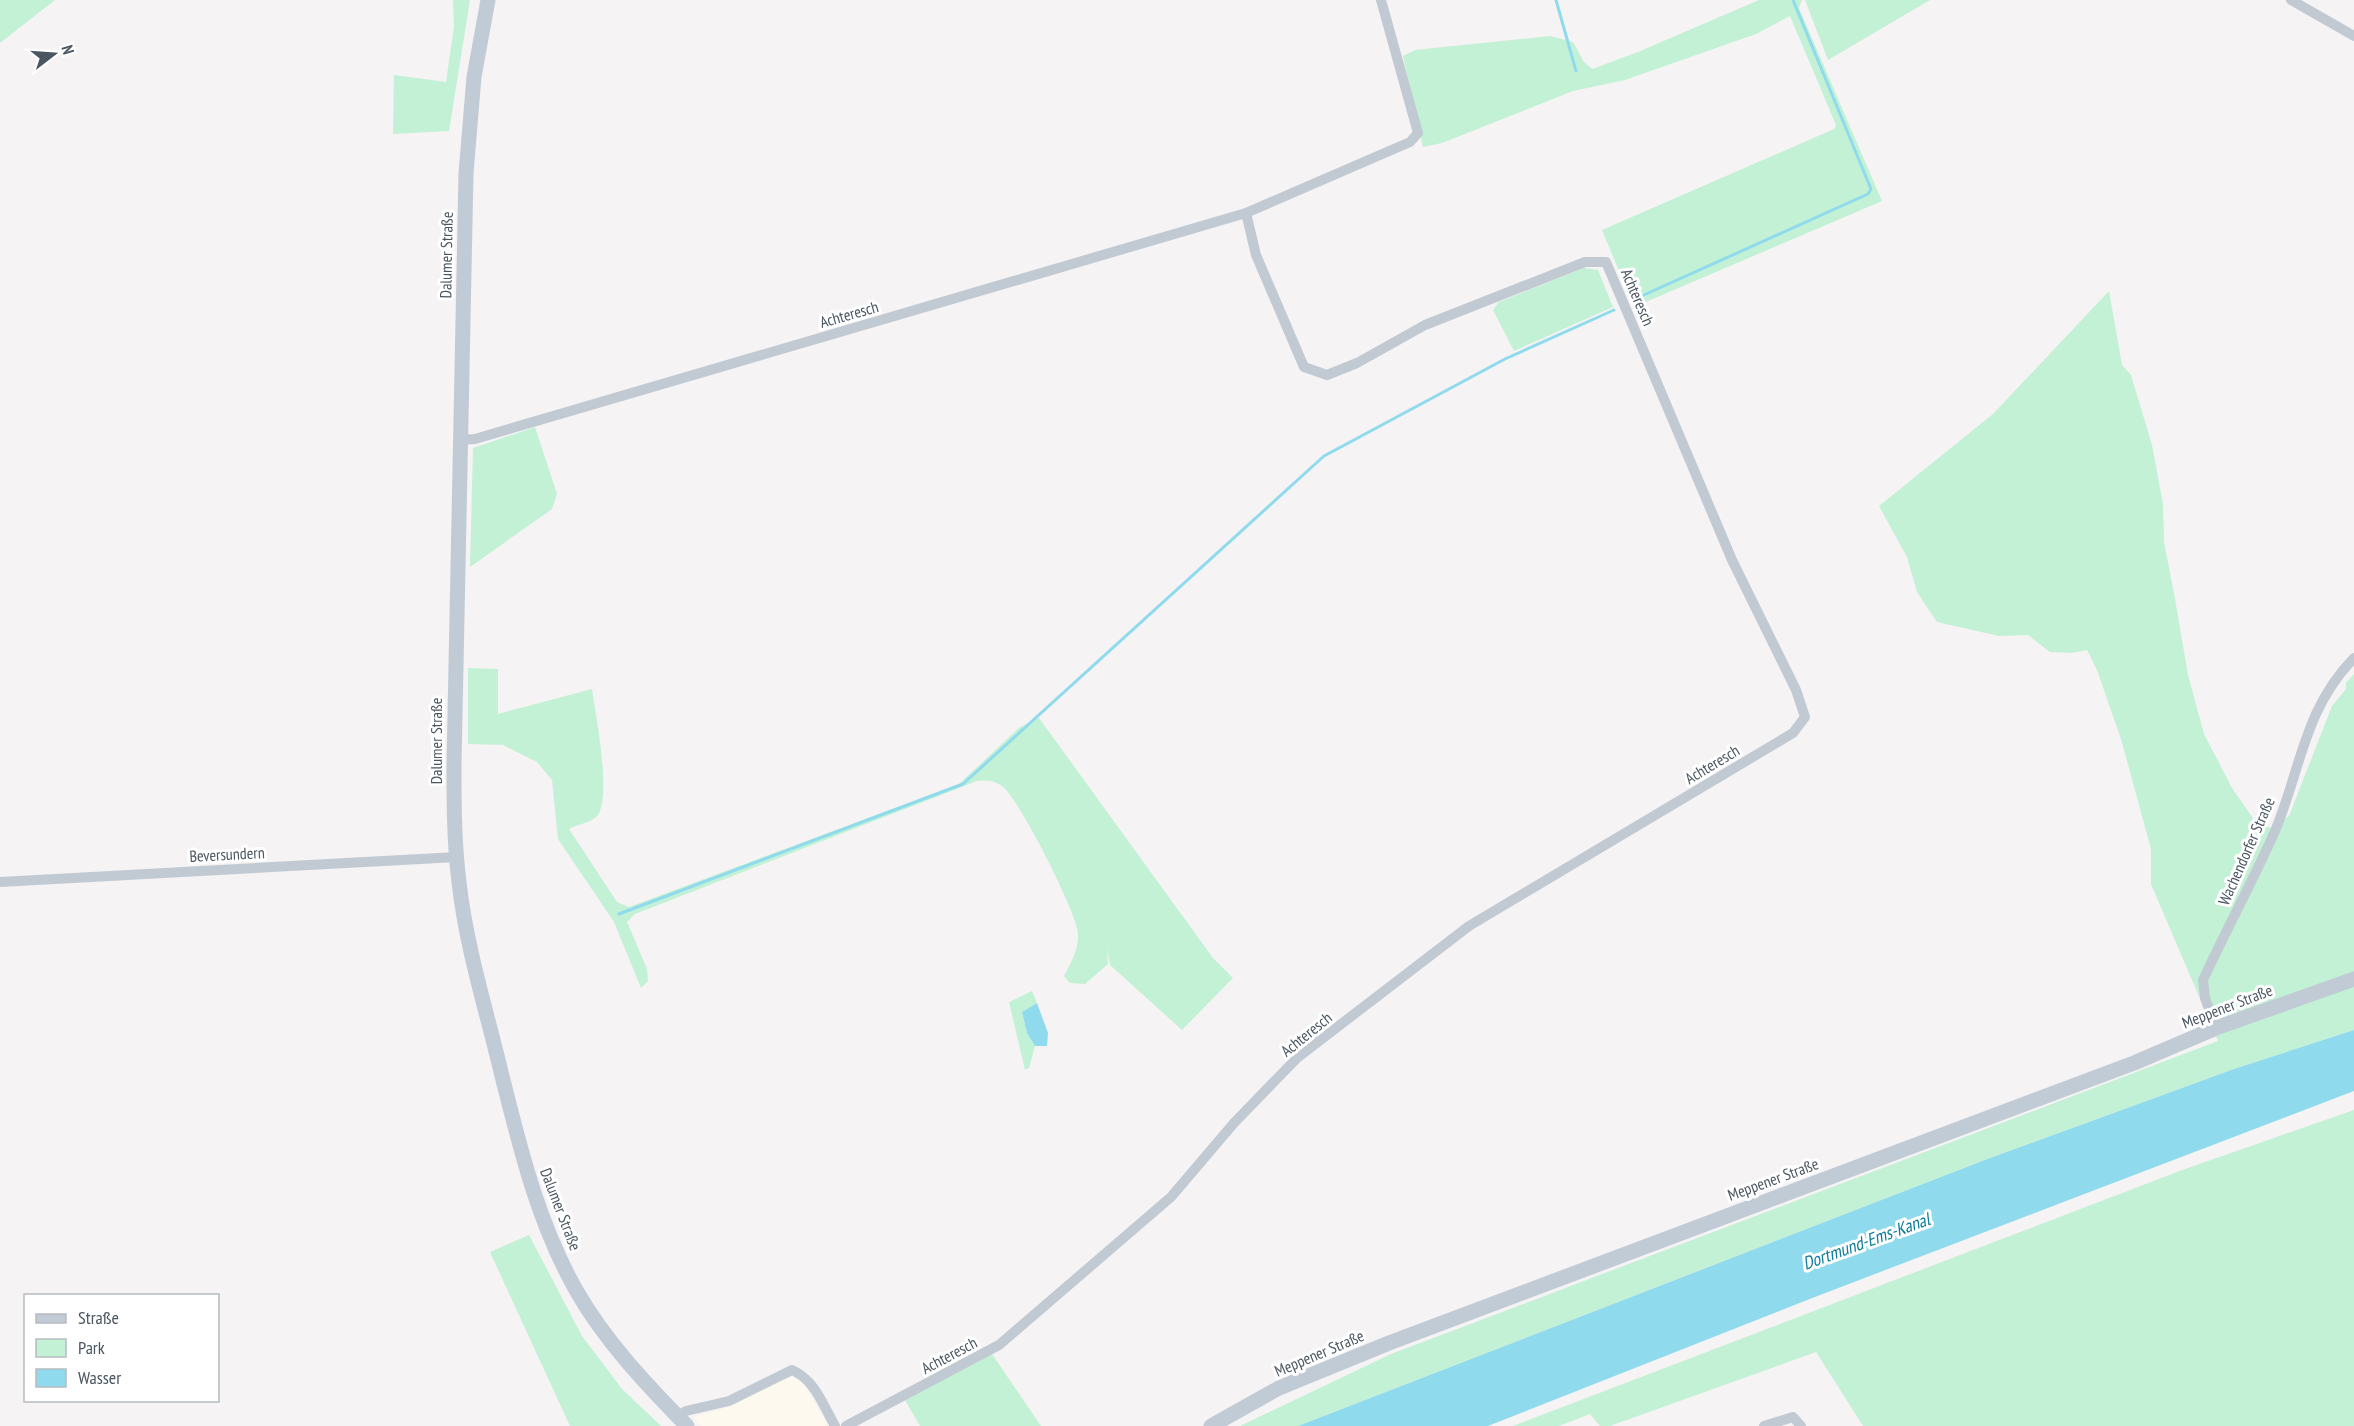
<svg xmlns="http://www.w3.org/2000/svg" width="2354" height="1426" viewBox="0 0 2354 1426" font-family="'PT Sans Narrow',sans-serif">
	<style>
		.commercial { fill: #fdf9ef }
		.green { fill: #c3f1d5 }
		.water { fill: #90daee }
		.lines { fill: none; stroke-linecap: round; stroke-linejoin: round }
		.stream { stroke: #90daee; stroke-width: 3 }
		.minor { stroke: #c1cad2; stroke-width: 10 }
		.secondary { stroke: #c1cbd6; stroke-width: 15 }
		.labels { text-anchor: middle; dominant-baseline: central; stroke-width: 6; stroke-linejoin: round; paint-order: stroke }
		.street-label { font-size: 16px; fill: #4a5661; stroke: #fff }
		.water-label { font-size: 18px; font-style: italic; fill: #0c7c9b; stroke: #fff }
	</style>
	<rect width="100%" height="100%" fill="#f5f3f3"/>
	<polygon class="commercial" points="788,1376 798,1377 803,1382 828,1426 701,1426 693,1417 725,1408"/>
	<g class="green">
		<polygon points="0,0 55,0 0,43"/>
		<polygon points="453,0 470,0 449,131 393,134 394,75 446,82 454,27"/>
		<polygon points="1759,0 1802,0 1799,8 1882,201 1634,307 1602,230 1834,129 1836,125 1790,16 1756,34 1625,80 1573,91 1442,143 1423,147 1403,56 1415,50 1550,36 1573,42 1584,62 1592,69 1638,52"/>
		<polygon points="1805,0 1930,0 1828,60"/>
		<polygon points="1584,268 1598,270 1613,307 1514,351 1493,310 1499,302"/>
		<polygon points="2109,291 2122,365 2131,375 2152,445 2163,504 2164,542 2175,599 2188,675 2204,734 2232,788 2257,824 2272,828 2289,816 2332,706 2346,689 2346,683 2354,674 2354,1030 2234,1069 1990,1158 1298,1426 1240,1426 1391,1354 2218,1041 2151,884 2151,849 2121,739 2097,670 2087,650 2072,653 2050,652 2028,635 1999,636 1937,622 1917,592 1907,557 1879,506 1993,414"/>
		<polygon points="535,427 557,494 552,509 470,567 473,448"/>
		<path d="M468 668 498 669V714L592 689C595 712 614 804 595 818 588 823 576 825 569 829L617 902 629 907 959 784 1020 727 1039 718 1213 958 1233 978 1182 1030 1110 965 1107 948 1108 964 1085 984 1070 983 1064 976C1071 962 1079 950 1078 933 1077 913 1019 799 1003 787 994 780 988 780 977 781L635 914 627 922 647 969 648 981 641 988 614 922 558 839 552 780 537 762 503 745 468 744Z"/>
		<polygon points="1032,991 1037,1003 1022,1012 1027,1033 1035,1046 1029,1068 1025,1070 1009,1002"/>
		<polygon points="2354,1110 2354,1426 1863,1426 1816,1352 1610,1426 1600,1426 1590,1414 1559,1426 1513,1426 2185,1169"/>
		<polygon points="529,1235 582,1336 622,1389 661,1426 570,1426 490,1252"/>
		<polygon points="992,1354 1041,1426 920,1426 905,1400"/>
	</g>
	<g class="water">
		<polygon points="1037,1003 1048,1033 1047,1046 1035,1046 1027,1033 1022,1012"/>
		<polygon points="2354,1030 2354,1091 1820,1295 1488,1426 1298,1426 1990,1158 2234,1069"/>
	</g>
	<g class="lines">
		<g class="stream">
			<polyline points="1556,0 1576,71"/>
			<polyline points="1635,299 1868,194 1871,189 1793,0"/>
			<polyline points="619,914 963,784 1324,456 1505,359 1614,310"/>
		</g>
		<g class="minor">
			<polyline points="2291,0 2354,36"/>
			<polyline points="460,440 475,439 1246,213 1410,142 1418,133 1381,0"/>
			<polyline points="0,882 457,857"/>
			<path d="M2216 1028 2205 998 2203 980C2226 930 2253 881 2275 831 2301 769 2304 709 2354 658"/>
			<path d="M678 1416 686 1411 729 1401 792 1370C815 1380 823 1405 835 1426"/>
			<polyline points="846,1426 999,1345 1171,1197 1234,1123 1297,1058 1469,926 1793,733 1805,717 1796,690 1732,560 1606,262 1585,262 1425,325 1357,363 1327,375 1304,367 1256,255 1246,213"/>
			<polyline points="1764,1426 1793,1417 1801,1426"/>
		</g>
		<g class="secondary">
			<path d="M488 0 474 77 466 173 454 764C454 803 454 842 459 882 466 946 486 1009 501 1072 520 1147 537 1221 576 1290 605 1341 646 1384 687 1426"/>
			<polyline points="1211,1426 1279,1388 1389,1343 2134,1063 2216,1028 2354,979"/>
		</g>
	</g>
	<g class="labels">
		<g class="street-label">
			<text transform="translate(446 255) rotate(-89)">Dalumer Straße</text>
			<text transform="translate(1638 297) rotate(67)">Achteresch</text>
			<text transform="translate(849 314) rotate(-16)">Achteresch</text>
			<text transform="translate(436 741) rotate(-90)">Dalumer Straße</text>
			<text transform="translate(1712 764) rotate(-31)">Achteresch</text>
			<text transform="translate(2246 851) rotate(-66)">Wachendorfer Straße</text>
			<text transform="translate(227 854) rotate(-3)">Beversundern</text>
			<text transform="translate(2227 1006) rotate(-21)">Meppener Straße</text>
			<text transform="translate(1306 1034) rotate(-39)">Achteresch</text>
			<text transform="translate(1773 1179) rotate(-20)">Meppener Straße</text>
			<text transform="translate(561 1209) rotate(69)">Dalumer Straße</text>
			<text transform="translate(1319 1353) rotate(-23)">Meppener Straße</text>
			<text transform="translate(949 1355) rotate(-28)">Achteresch</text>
		</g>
		<g class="water-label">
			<text transform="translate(1866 1241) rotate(-20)">Dortmund-Ems-Kanal</text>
		</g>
	</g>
	<rect x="24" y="1294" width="195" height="108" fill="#ffffff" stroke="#b7bbc0" stroke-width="1.5"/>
	<rect x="36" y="1314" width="30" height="9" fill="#c1cbd6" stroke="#b7bbc0" stroke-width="1.5"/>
	<text x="78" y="1324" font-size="18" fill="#4a5661">Straße</text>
	<rect x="36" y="1339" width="30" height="18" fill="#c3f1d5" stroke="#b7bbc0" stroke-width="1.5"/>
	<text x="78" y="1354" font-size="18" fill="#4a5661">Park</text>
	<rect x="36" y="1369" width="30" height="18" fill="#90daee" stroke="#b7bbc0" stroke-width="1.5"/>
	<text x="78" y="1384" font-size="18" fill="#4a5661">Wasser</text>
	<g transform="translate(54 54) rotate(73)" stroke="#ffffff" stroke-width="4.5" paint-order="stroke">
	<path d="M0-4.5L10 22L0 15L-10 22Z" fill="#4a5661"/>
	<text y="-9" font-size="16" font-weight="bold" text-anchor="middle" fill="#4a5661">N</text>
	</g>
</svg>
